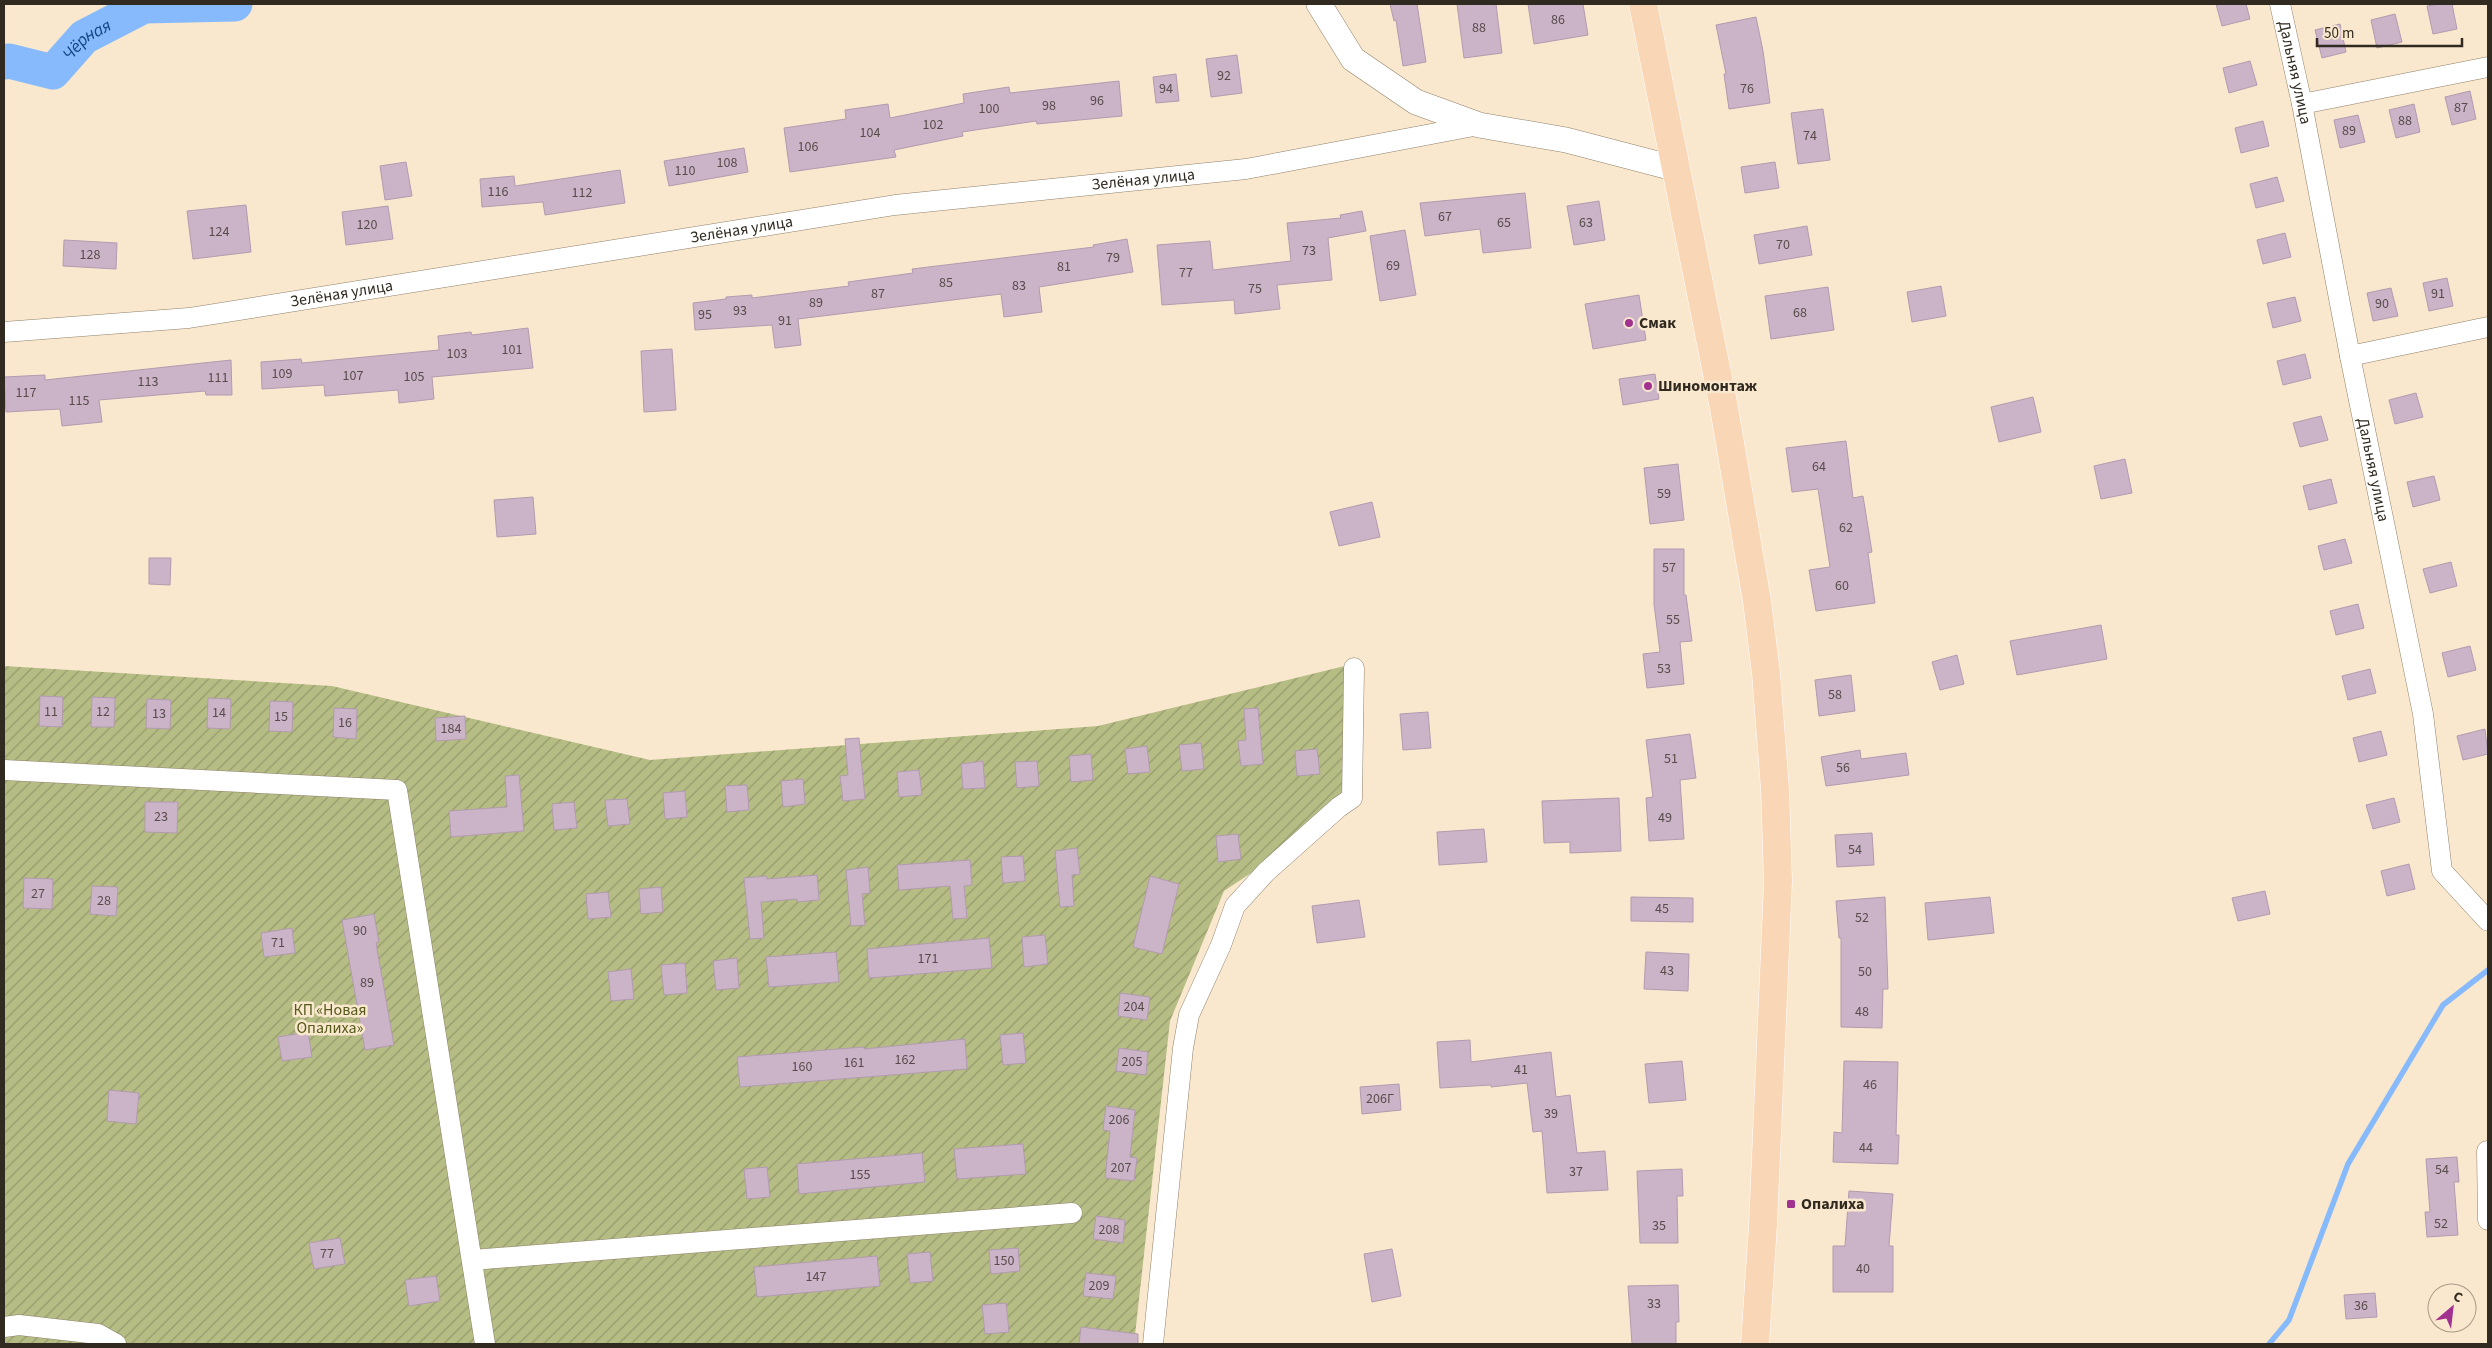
<svg xmlns="http://www.w3.org/2000/svg" width="2492" height="1348" viewBox="0 0 2492 1348" font-family="'Source Sans 3',sans-serif">
	<style>
		.garden { fill: url(#garden-furrows) }
		.lines { fill: none; stroke-linecap: round; stroke-linejoin: round }
		.stream { stroke: #86bafc; stroke-width: 5.5 }
		.river { stroke: #86bafc; stroke-width: 35 }
		.building { fill: #cbb3c8; stroke: #b29baf }
		.minor-casing { stroke: #90816a; stroke-width: 21 }
		.tertiary-casing { stroke: #90816a; stroke-width: 26 }
		.primary-casing { stroke: #fff; stroke-width: 29 }
		.minor { stroke: #fff; stroke-width: 20 }
		.tertiary { stroke: #fff; stroke-width: 25 }
		.primary { stroke: #f9d6b5; stroke-width: 28 }
		.poi-dot { fill: #a1328f; stroke: #f9e8ce; stroke-width: 2 }
		.labels { text-anchor: middle; dominant-baseline: central; stroke-width: 5; stroke-linejoin: round; paint-order: stroke }
		.number-label { font-size: 14px; fill: #574c4a }
		.street-label { font-size: 16px; fill: #302a20; stroke: #f9e8ce }
		.poi-label { font-size: 16px; font-weight: bold; fill: #302a20; stroke: #f9e8ce; text-anchor: start }
		.park-label { font-size: 16px; fill: #555a1b; stroke: #f9e8ce }
		.water-label { font-size: 18px; font-style: italic; fill: #144782; stroke: #f9e8ce }
	</style>
	<defs>
		<pattern id="garden-furrows" width="10" height="10" patternUnits="userSpaceOnUse" patternTransform="scale(1.25)"><rect width="10" height="10" fill="#b6bd84"/><path d="M-1 1l2-2M0 10L10 0M9 11l2-2" fill="none" stroke="#949a6c"/></pattern>
	</defs>
	<rect width="100%" height="100%" fill="#f9e8ce"/>
	<polygon class="garden" points="1357,663 1357,802 1224,891 1170,1021 1134,1344 4,1344 4,666 332,686 650,760 1098,726"/>
	<g class="lines">
		<polyline class="stream" points="2269,1344 2289,1320 2348,1164 2443,1005 2488,970"/>
		<path class="river" id="s1" d="M4 62 9 61 53 72 84 37 144 6 235 4"/>
	</g>
	<g class="building">
		<polygon points="1390,4 1417,4 1426,62 1403,66 1396,20 1394,21"/>
		<polygon points="1457,4 1496,4 1502,53 1464,58"/>
		<polygon points="1528,4 1583,4 1588,35 1534,44"/>
		<polygon points="2216,4 2246,4 2250,19 2222,26"/>
		<polygon points="2439,4 2452,4 2457,29 2433,34 2427,6"/>
		<polygon points="2395,14 2402,42 2377,48 2371,20"/>
		<polygon points="1756,17 1763,51 1770,103 1729,109 1724,74 1726,74 1716,25"/>
		<polygon points="2340,24 2346,52 2322,58 2315,30"/>
		<polygon points="1237,55 1242,93 1211,97 1206,59"/>
		<polygon points="2250,61 2257,85 2229,93 2223,68"/>
		<polygon points="1176,74 1179,101 1156,103 1153,77"/>
		<polygon points="1119,81 1122,116 1037,124 1036,121 962,132 963,136 894,150 896,157 790,172 784,128 846,119 845,110 888,104 890,118 964,103 963,94 1009,87 1010,93"/>
		<polygon points="2470,91 2476,119 2452,125 2445,97"/>
		<polygon points="2414,104 2420,132 2396,138 2389,110"/>
		<polygon points="1823,109 1830,160 1798,164 1791,113"/>
		<polygon points="2358,115 2365,142 2340,148 2334,120"/>
		<polygon points="2263,121 2269,146 2241,153 2235,128"/>
		<polygon points="744,148 748,172 669,186 664,161"/>
		<polygon points="406,162 412,196 385,200 380,166"/>
		<polygon points="1775,162 1779,188 1745,193 1741,167"/>
		<polygon points="620,170 625,203 545,215 543,202 482,207 480,179 514,176 515,186"/>
		<polygon points="2277,177 2284,201 2256,208 2250,184"/>
		<polygon points="1525,193 1531,248 1483,253 1480,229 1425,236 1420,203"/>
		<polygon points="1599,201 1605,240 1574,245 1567,206"/>
		<polygon points="246,205 251,252 193,259 187,211"/>
		<polygon points="388,206 393,239 346,245 342,212"/>
		<polygon points="1362,211 1366,231 1328,238 1332,280 1277,285 1280,309 1235,314 1234,300 1162,305 1157,245 1210,241 1213,270 1291,261 1287,223 1341,218 1340,215"/>
		<polygon points="1807,226 1812,255 1759,264 1754,235"/>
		<polygon points="1405,230 1416,295 1380,301 1370,236"/>
		<polygon points="2285,233 2291,257 2263,264 2257,240"/>
		<polygon points="1127,239 1133,272 1039,287 1042,312 1004,317 1001,294 798,319 801,345 775,348 772,325 695,330 693,303 726,299 726,297 752,295 752,298 849,286 848,282 913,273 912,269 1094,247 1093,245"/>
		<polygon points="64,240 117,243 116,269 63,266"/>
		<polygon points="2447,278 2453,306 2429,311 2423,283"/>
		<polygon points="1941,286 1946,316 1912,322 1907,292"/>
		<polygon points="1828,287 1834,330 1771,339 1765,296"/>
		<polygon points="2391,288 2398,316 2373,321 2367,293"/>
		<polygon points="1639,295 1646,340 1593,349 1585,304"/>
		<polygon points="2295,297 2301,321 2273,328 2267,303"/>
		<polygon points="528,328 533,368 432,377 434,399 399,403 398,390 325,396 324,385 262,389 261,362 301,359 302,363 439,350 438,336 471,332 472,335"/>
		<polygon points="672,349 676,410 644,412 641,351"/>
		<polygon points="2305,354 2311,378 2283,385 2277,361"/>
		<polygon points="231,360 232,395 206,395 205,391 99,400 102,422 62,426 60,409 6,412 4,377 45,375 45,380"/>
		<polygon points="1655,374 1659,399 1623,405 1619,379"/>
		<polygon points="2416,393 2423,417 2395,424 2389,400"/>
		<polygon points="2033,397 2041,432 1999,442 1991,407"/>
		<polygon points="2321,416 2328,440 2300,447 2293,423"/>
		<polygon points="1846,441 1853,498 1863,496 1872,552 1868,553 1875,603 1816,611 1809,570 1830,567 1818,489 1792,492 1786,448"/>
		<polygon points="2125,459 2132,493 2101,499 2094,466"/>
		<polygon points="1678,464 1684,520 1650,524 1644,468"/>
		<polygon points="2434,476 2440,500 2413,507 2407,482"/>
		<polygon points="2331,479 2337,503 2309,510 2303,486"/>
		<polygon points="533,497 536,534 497,537 494,500"/>
		<polygon points="1372,502 1380,537 1339,546 1330,512"/>
		<polygon points="2345,539 2352,563 2324,570 2318,546"/>
		<polygon points="1654,549 1684,549 1684,595 1686,595 1692,641 1680,642 1684,684 1647,688 1643,654 1660,652 1654,604"/>
		<polygon points="149,558 171,558 170,585 149,584"/>
		<polygon points="2451,562 2457,586 2430,593 2423,569"/>
		<polygon points="2358,604 2364,628 2336,635 2330,611"/>
		<polygon points="2101,625 2107,659 2017,675 2010,641"/>
		<polygon points="2470,646 2476,670 2448,677 2442,653"/>
		<polygon points="1957,655 1964,684 1940,690 1932,662"/>
		<polygon points="2370,669 2376,693 2348,700 2342,676"/>
		<polygon points="1851,675 1855,711 1819,716 1815,680"/>
		<polygon points="40,696 63,697 62,727 39,726"/>
		<polygon points="92,697 115,698 114,727 91,727"/>
		<polygon points="208,698 231,699 230,729 207,728"/>
		<polygon points="147,699 171,700 170,729 146,728"/>
		<polygon points="270,701 293,702 292,732 269,731"/>
		<polygon points="334,708 357,709 356,739 333,737"/>
		<polygon points="1258,708 1263,764 1241,766 1238,741 1246,740 1244,709"/>
		<polygon points="1428,712 1431,748 1403,750 1400,714"/>
		<polygon points="465,716 466,739 436,741 435,718"/>
		<polygon points="2485,729 2488,754 2463,760 2457,736"/>
		<polygon points="2381,731 2387,755 2359,762 2353,738"/>
		<polygon points="1690,734 1696,778 1680,780 1684,839 1649,841 1646,798 1653,797 1646,740"/>
		<polygon points="859,738 865,799 843,801 840,776 848,775 845,739"/>
		<polygon points="1201,743 1204,769 1182,771 1179,745"/>
		<polygon points="1147,746 1150,772 1128,774 1125,749"/>
		<polygon points="1317,749 1320,774 1297,776 1295,751"/>
		<polygon points="1860,750 1861,759 1906,753 1909,775 1826,786 1821,757"/>
		<polygon points="1091,754 1093,780 1071,782 1069,756"/>
		<polygon points="983,761 985,788 963,789 961,764"/>
		<polygon points="1037,761 1039,786 1017,788 1015,762"/>
		<polygon points="919,770 922,795 899,797 897,772"/>
		<polygon points="519,775 524,831 451,837 449,811 507,807 505,776"/>
		<polygon points="803,779 805,804 783,807 781,781"/>
		<polygon points="747,785 749,810 727,812 725,786"/>
		<polygon points="685,791 687,817 665,819 663,793"/>
		<polygon points="1619,798 1621,851 1570,853 1570,842 1544,843 1542,801"/>
		<polygon points="2394,798 2400,822 2373,829 2366,805"/>
		<polygon points="627,799 630,824 608,826 605,800"/>
		<polygon points="145,802 178,802 177,833 145,832"/>
		<polygon points="574,802 577,828 554,830 552,804"/>
		<polygon points="1484,829 1487,862 1439,865 1437,832"/>
		<polygon points="1872,833 1874,865 1837,867 1835,835"/>
		<polygon points="1238,834 1241,859 1218,862 1216,836"/>
		<polygon points="1077,848 1080,874 1072,875 1074,906 1060,907 1055,851"/>
		<polygon points="1023,856 1025,881 1003,883 1001,857"/>
		<polygon points="970,860 972,885 964,886 967,918 953,919 950,886 899,890 897,865"/>
		<polygon points="2409,864 2415,889 2387,896 2381,871"/>
		<polygon points="868,867 870,893 862,894 865,925 851,926 846,870"/>
		<polygon points="817,875 819,900 797,902 797,899 761,902 764,938 750,939 744,878 766,876 767,879"/>
		<polygon points="1150,876 1179,884 1162,954 1133,947"/>
		<polygon points="24,878 53,879 52,909 23,908"/>
		<polygon points="92,886 118,887 116,916 90,914"/>
		<polygon points="661,887 663,912 641,914 639,889"/>
		<polygon points="2265,891 2270,914 2238,921 2232,898"/>
		<polygon points="608,892 611,917 588,919 586,894"/>
		<polygon points="1631,897 1693,898 1693,922 1631,921"/>
		<polygon points="1885,897 1888,989 1883,989 1882,1028 1841,1027 1841,938 1839,938 1836,901"/>
		<polygon points="1990,897 1994,933 1928,940 1925,903"/>
		<polygon points="1359,900 1365,937 1317,943 1312,906"/>
		<polygon points="374,914 379,942 376,943 394,1045 365,1050 342,920"/>
		<polygon points="292,928 295,953 264,957 261,933"/>
		<polygon points="1045,935 1048,964 1024,967 1022,937"/>
		<polygon points="989,938 992,968 869,978 867,949"/>
		<polygon points="836,952 839,982 769,987 766,957"/>
		<polygon points="1646,952 1689,954 1688,991 1644,989"/>
		<polygon points="737,958 739,988 716,990 713,961"/>
		<polygon points="685,963 687,993 664,995 661,965"/>
		<polygon points="631,969 634,999 611,1001 608,972"/>
		<polygon points="1120,993 1150,997 1147,1020 1118,1016"/>
		<polygon points="308,1032 312,1057 282,1061 278,1037"/>
		<polygon points="1023,1033 1026,1063 1003,1065 1000,1035"/>
		<polygon points="965,1039 967,1069 740,1087 737,1057 864,1047 864,1049"/>
		<polygon points="1470,1040 1471,1062 1551,1052 1556,1097 1570,1095 1577,1153 1605,1151 1608,1190 1547,1193 1542,1131 1533,1132 1527,1083 1491,1087 1491,1085 1440,1088 1437,1042"/>
		<polygon points="1119,1048 1148,1052 1146,1075 1116,1071"/>
		<polygon points="1682,1061 1686,1100 1649,1103 1645,1064"/>
		<polygon points="1844,1061 1898,1062 1896,1135 1899,1135 1898,1164 1833,1162 1834,1132 1842,1133"/>
		<polygon points="1399,1084 1401,1110 1362,1114 1360,1087"/>
		<polygon points="109,1090 139,1093 136,1124 107,1121"/>
		<polygon points="1106,1106 1135,1110 1130,1157 1137,1158 1134,1181 1105,1178 1110,1131 1103,1130"/>
		<polygon points="1023,1144 1026,1174 957,1179 954,1149"/>
		<polygon points="922,1153 925,1182 799,1194 797,1164"/>
		<polygon points="2457,1157 2459,1182 2454,1182 2458,1235 2427,1237 2425,1212 2430,1212 2426,1159"/>
		<polygon points="767,1167 770,1197 747,1199 744,1169"/>
		<polygon points="1682,1169 1683,1196 1677,1196 1678,1243 1640,1243 1637,1171"/>
		<polygon points="1849,1191 1893,1194 1889,1246 1893,1246 1893,1292 1833,1292 1833,1246 1845,1246"/>
		<polygon points="1096,1216 1125,1220 1123,1243 1093,1239"/>
		<polygon points="340,1238 345,1264 314,1269 309,1243"/>
		<polygon points="1018,1248 1020,1271 991,1274 989,1250"/>
		<polygon points="1392,1249 1401,1296 1372,1302 1364,1254"/>
		<polygon points="930,1252 933,1281 910,1283 907,1254"/>
		<polygon points="877,1256 880,1286 757,1297 754,1267"/>
		<polygon points="1086,1273 1116,1276 1113,1299 1083,1296"/>
		<polygon points="436,1276 440,1301 409,1306 405,1280"/>
		<polygon points="1678,1285 1679,1322 1676,1322 1676,1344 1632,1344 1628,1286"/>
		<polygon points="2375,1293 2377,1317 2346,1319 2344,1295"/>
		<polygon points="1006,1303 1009,1332 985,1334 982,1305"/>
		<polygon points="1081,1327 1138,1334 1138,1344 1079,1344"/>
	</g>
	<g class="lines">
		<defs>
			<g id="minor">
				<path id="s2" d="M2280 4 2302 104 2350 356 2423 714 2442 871 2488 921"/>
				<polyline points="2302,104 2488,67"/>
				<path id="s3" d="M4 332 189 318 895 205 1246 169 1479 125"/>
				<polyline points="2350,356 2488,327"/>
				<polyline points="4,770 397,790 485,1344"/>
				<polyline points="2487,1151 2488,1220"/>
				<polyline points="472,1260 1072,1213"/>
				<polyline points="4,1327 19,1325 98,1334 116,1344"/>
				<polyline points="1153,1344 1183,1048 1189,1015 1221,945 1235,906 1266,872 1339,807 1352,798 1354,668"/>
			</g>
			<polyline id="tertiary" points="1319,4 1353,59 1416,102 1479,125 1566,140 1677,169"/>
			<polyline id="primary" points="1643,4 1724,408 1757,601 1766,673 1775,789 1778,882 1763,1225 1755,1344"/>
		</defs>
		<use href="#minor" class="minor-casing"/>
		<use href="#tertiary" class="tertiary-casing"/>
		<use href="#primary" class="primary-casing"/>
		<use href="#minor" class="minor"/>
		<use href="#tertiary" class="tertiary"/>
		<use href="#primary" class="primary"/>
	</g>
	<g class="poi-dot">
		<circle cx="1629" cy="323" r="5"/>
		<circle cx="1648" cy="386" r="5"/>
		<rect x="1786" y="1199" width="10" height="10" rx="2.5"/>
	</g>
	<g class="labels">
		<g class="number-label">
			<text x="1558" y="20">86</text>
			<text x="1479" y="28">88</text>
			<text x="1224" y="76">92</text>
			<text x="1166" y="89">94</text>
			<text x="1747" y="89">76</text>
			<text x="1097" y="101">96</text>
			<text x="1049" y="106">98</text>
			<text x="2461" y="108">87</text>
			<text x="989" y="109">100</text>
			<text x="2405" y="121">88</text>
			<text x="933" y="125">102</text>
			<text x="2349" y="131">89</text>
			<text x="870" y="133">104</text>
			<text x="1810" y="136">74</text>
			<text x="808" y="147">106</text>
			<text x="727" y="163">108</text>
			<text x="685" y="171">110</text>
			<text x="498" y="192">116</text>
			<text x="582" y="193">112</text>
			<text x="1445" y="217">67</text>
			<text x="1504" y="223">65</text>
			<text x="1586" y="223">63</text>
			<text x="367" y="225">120</text>
			<text x="219" y="232">124</text>
			<text x="1783" y="245">70</text>
			<text x="1309" y="251">73</text>
			<text x="90" y="255">128</text>
			<text x="1113" y="258">79</text>
			<text x="1393" y="266">69</text>
			<text x="1064" y="267">81</text>
			<text x="1186" y="273">77</text>
			<text x="946" y="283">85</text>
			<text x="1019" y="286">83</text>
			<text x="1255" y="289">75</text>
			<text x="878" y="294">87</text>
			<text x="2438" y="294">91</text>
			<text x="816" y="303">89</text>
			<text x="2382" y="304">90</text>
			<text x="740" y="311">93</text>
			<text x="1800" y="313">68</text>
			<text x="705" y="315">95</text>
			<text x="785" y="321">91</text>
			<text x="512" y="350">101</text>
			<text x="457" y="354">103</text>
			<text x="282" y="374">109</text>
			<text x="353" y="376">107</text>
			<text x="414" y="377">105</text>
			<text x="218" y="378">111</text>
			<text x="148" y="382">113</text>
			<text x="26" y="393">117</text>
			<text x="79" y="401">115</text>
			<text x="1819" y="467">64</text>
			<text x="1664" y="494">59</text>
			<text x="1846" y="528">62</text>
			<text x="1669" y="568">57</text>
			<text x="1842" y="586">60</text>
			<text x="1673" y="620">55</text>
			<text x="1664" y="669">53</text>
			<text x="1835" y="695">58</text>
			<text x="51" y="712">11</text>
			<text x="103" y="712">12</text>
			<text x="219" y="713">14</text>
			<text x="159" y="714">13</text>
			<text x="281" y="717">15</text>
			<text x="345" y="723">16</text>
			<text x="451" y="729">184</text>
			<text x="1671" y="759">51</text>
			<text x="1843" y="768">56</text>
			<text x="161" y="817">23</text>
			<text x="1665" y="818">49</text>
			<text x="1855" y="850">54</text>
			<text x="38" y="894">27</text>
			<text x="104" y="901">28</text>
			<text x="1662" y="909">45</text>
			<text x="1862" y="918">52</text>
			<text x="360" y="931">90</text>
			<text x="278" y="943">71</text>
			<text x="928" y="959">171</text>
			<text x="1667" y="971">43</text>
			<text x="1865" y="972">50</text>
			<text x="367" y="983">89</text>
			<text x="1134" y="1007">204</text>
			<text x="1862" y="1012">48</text>
			<text x="905" y="1060">162</text>
			<text x="1132" y="1062">205</text>
			<text x="854" y="1063">161</text>
			<text x="802" y="1067">160</text>
			<text x="1521" y="1070">41</text>
			<text x="1870" y="1085">46</text>
			<text x="1380" y="1099">206Г</text>
			<text x="1551" y="1114">39</text>
			<text x="1119" y="1120">206</text>
			<text x="1866" y="1148">44</text>
			<text x="1121" y="1168">207</text>
			<text x="2442" y="1170">54</text>
			<text x="1576" y="1172">37</text>
			<text x="860" y="1175">155</text>
			<text x="2441" y="1224">52</text>
			<text x="1659" y="1226">35</text>
			<text x="1109" y="1230">208</text>
			<text x="327" y="1254">77</text>
			<text x="1004" y="1261">150</text>
			<text x="1863" y="1269">40</text>
			<text x="816" y="1277">147</text>
			<text x="1099" y="1286">209</text>
			<text x="1654" y="1304">33</text>
			<text x="2361" y="1306">36</text>
		</g>
		<g class="street-label">
			<text stroke="none"><textPath href="#s2" startOffset="70">Дальняя улица</textPath></text>
			<text stroke="none"><textPath href="#s3" startOffset="1150">Зелёная улица</textPath></text>
			<text stroke="none"><textPath href="#s3" startOffset="745">Зелёная улица</textPath></text>
			<text stroke="none"><textPath href="#s3" startOffset="340">Зелёная улица</textPath></text>
			<text stroke="none"><textPath href="#s2" startOffset="475">Дальняя улица</textPath></text>
		</g>
		<g class="poi-label">
			<text x="1639" y="323">Смак</text>
			<text x="1658" y="386">Шиномонтаж</text>
			<text x="1801" y="1204">Опалиха</text>
		</g>
		<g class="park-label">
			<text x="330" y="1010">КП «Новая<tspan x="330" dy="18">Опалиха»</tspan></text>
		</g>
		<g class="water-label">
			<text stroke="none"><textPath href="#s1" startOffset="98">Чёрная</textPath></text>
		</g>
	</g>
	<rect width="2492" height="1348" fill="none" stroke="#302a20" stroke-width="10"/>
	<g transform="translate(2452 1308) rotate(28)"><circle r="24" fill="#f9e8ce" stroke="#a99c88"/>
	<path d="M0-4L9 19L0 12L-9 19Z" fill="#a1328f"/>
	<text y="-8" font-size="14" font-weight="bold" text-anchor="middle" fill="#302a20">С</text>
	</g>
	<path d="M2317 38v8h145v-8" fill="none" stroke="#302a20" stroke-width="2.5"/>
	<text x="2324" y="38" font-size="15" fill="#302a20" stroke="#f9e8ce" stroke-width="4" paint-order="stroke">50 m</text>
</svg>
